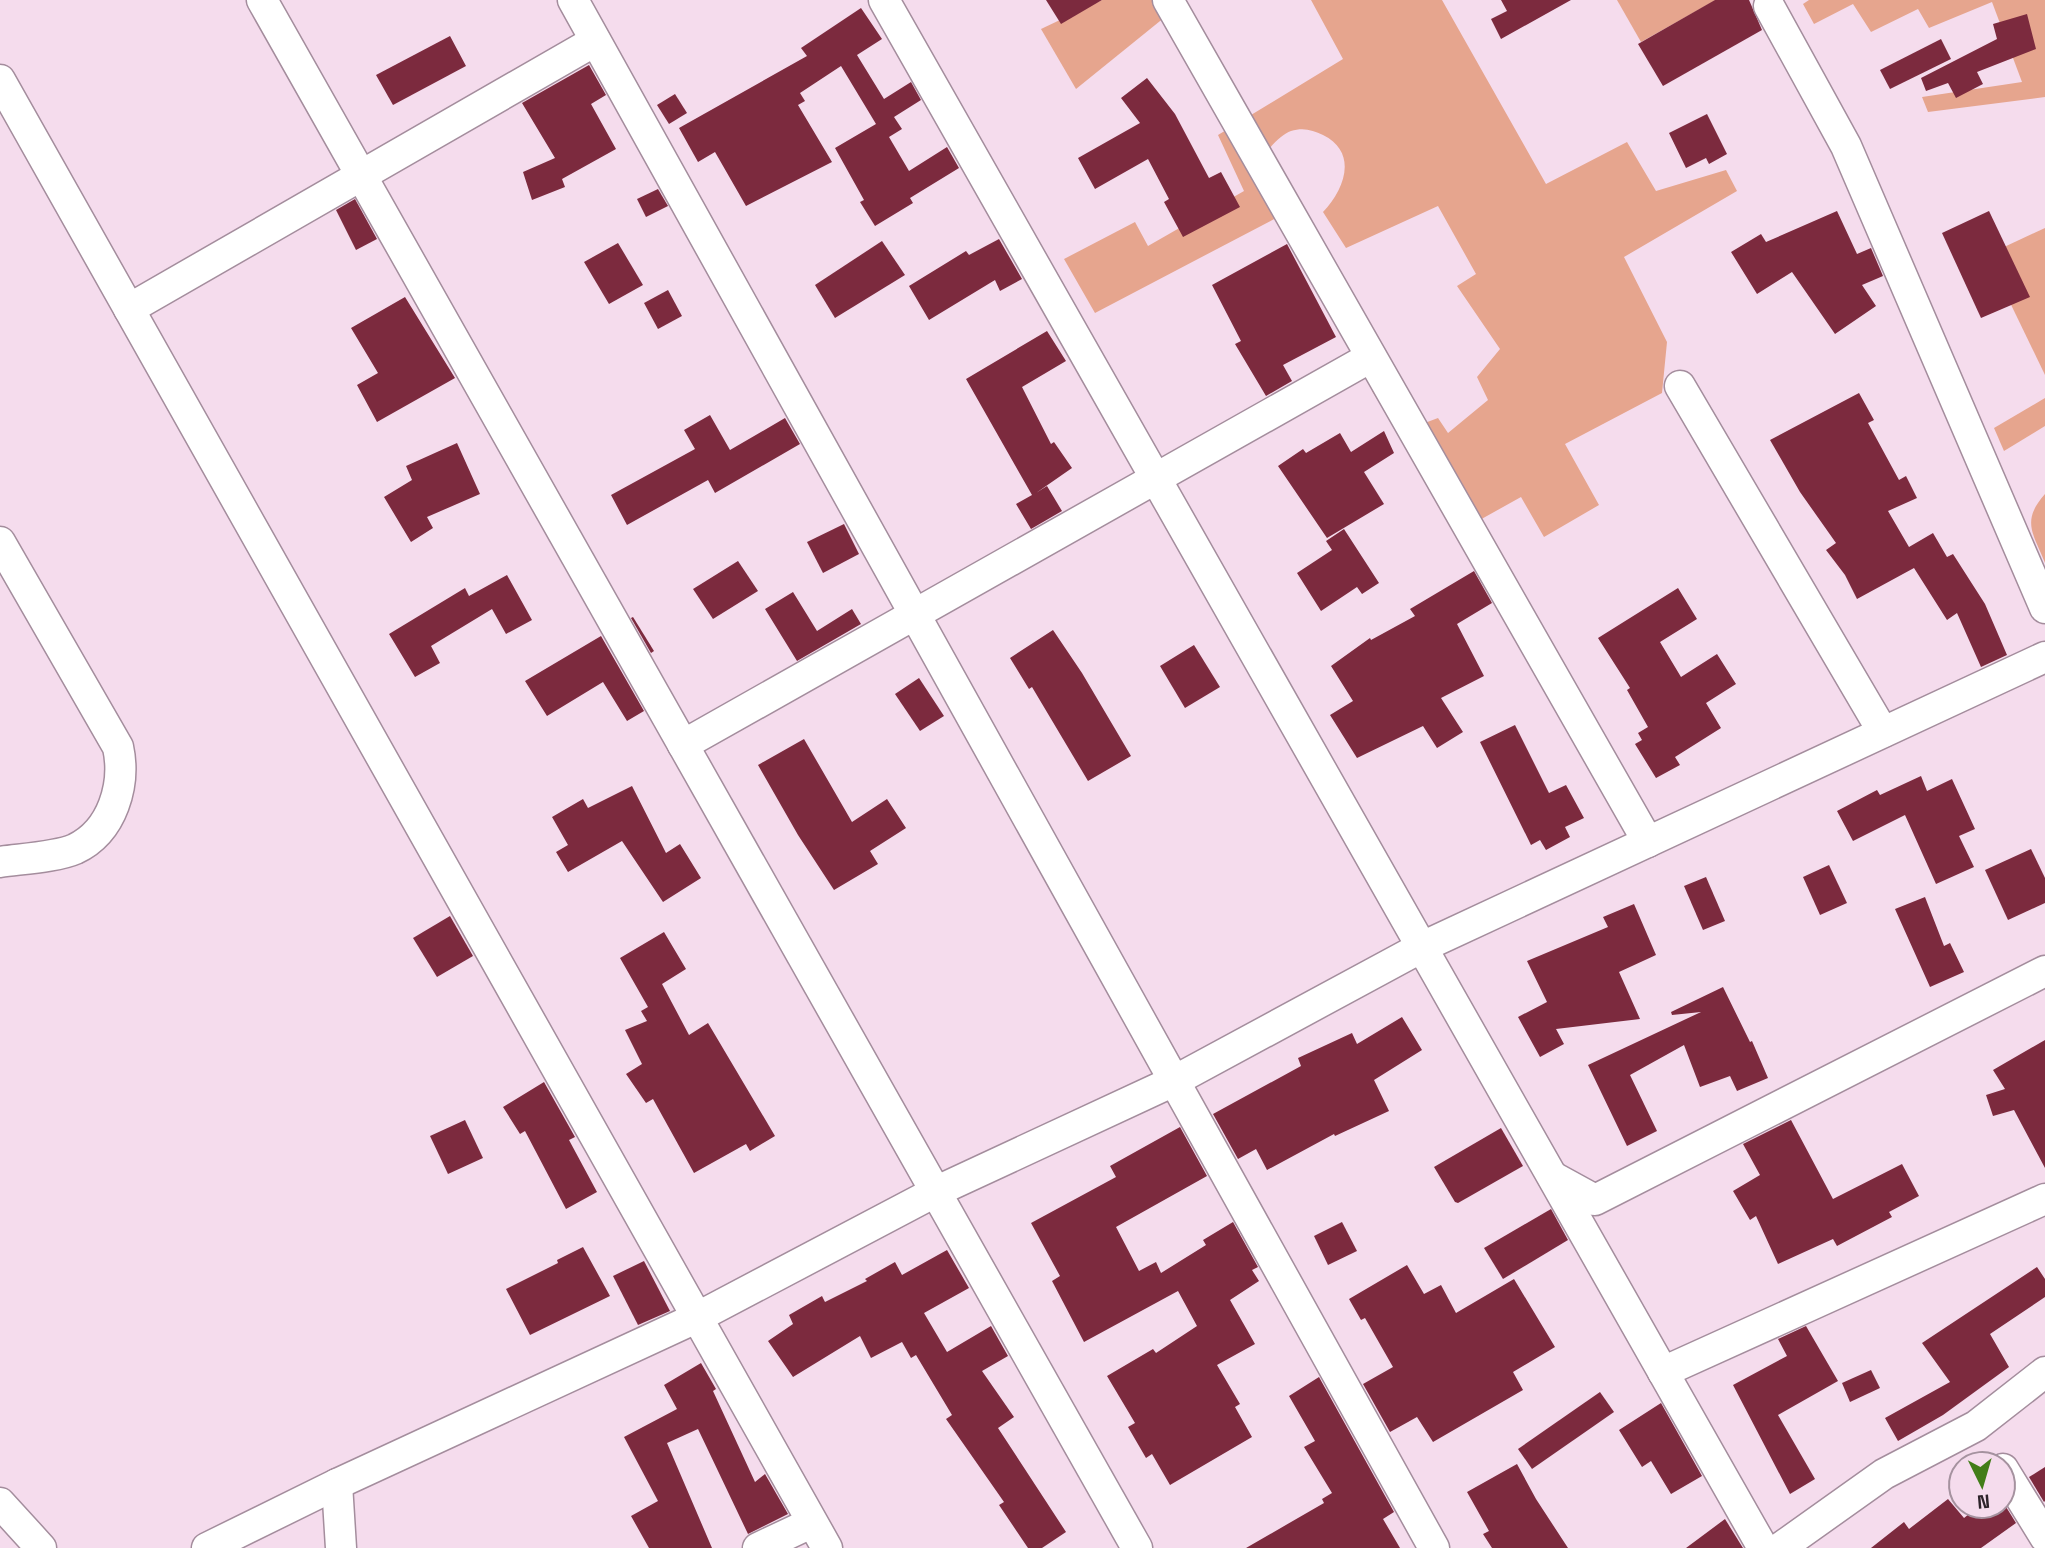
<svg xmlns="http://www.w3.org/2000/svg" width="2045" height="1548" viewBox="0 0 2045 1548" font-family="'Space Grotesk',sans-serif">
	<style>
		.green { fill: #e6a58e }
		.building { fill: #7c2a3e }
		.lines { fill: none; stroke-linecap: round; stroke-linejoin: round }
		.minor-casing { stroke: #a48d9d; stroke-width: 33 }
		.minor { stroke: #fff; stroke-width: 30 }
	</style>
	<rect width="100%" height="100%" fill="#f5dced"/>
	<g class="green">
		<polygon points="1102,0 1165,0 1165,17 1076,89 1041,29"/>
		<path d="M1311 0H1442L1546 184 1627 142 1656 191 1726 170 1737 191 1624 257 1667 342 1662 393 1565 444 1599 505 1544 537 1521 497 1460 531 1372 391 1392 378 1422 424 1438 418 1448 433 1488 400 1477 377 1500 349 1457 286 1476 274 1438 206 1346 248 1323 212C1344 190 1359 153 1323 135 1313 130 1303 127 1291 131 1278 135 1262 158 1252 168L1278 217 1095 313 1064 259 1135 222 1148 246 1244 191 1218 135 1343 59Z"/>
		<polygon points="1617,0 1716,0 1641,42"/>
		<polygon points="1809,0 2045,0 2045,97 1928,112 1922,97 2022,82 1992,2 1929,28 1918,9 1871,32 1853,4 1814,24 1803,4"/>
		<polygon points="2045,228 2045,375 1987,255"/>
		<polygon points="2045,398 2045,426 2004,451 1994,428"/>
		<path d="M2045 494V563C2033 533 2021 521 2045 494Z"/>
	</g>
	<g class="building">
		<polygon points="1046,0 1102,0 1061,24"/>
		<polygon points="1501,0 1571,0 1501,39 1491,19 1507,11"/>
		<polygon points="1715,0 1749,0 1762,30 1663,86 1638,44"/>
		<polygon points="861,8 882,39 857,55 884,99 911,82 921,100 894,117 902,129 889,137 909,171 947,147 959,168 910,198 913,203 875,226 860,202 864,200 835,148 876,124 841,66 800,93 805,101 798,105 832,162 746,206 715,152 698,162 679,128 807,56 801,48"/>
		<polygon points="2027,14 2036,49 1977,72 1983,84 1956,98 1948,83 1926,91 1921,78 1997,39 1993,24"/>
		<polygon points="450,36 466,66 393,105 376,75"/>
		<polygon points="1941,39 1951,59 1890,89 1880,70"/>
		<polygon points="589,65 606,95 591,104 616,149 562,179 565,187 532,200 523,172 555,158 522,103"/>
		<polygon points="1147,78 1175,114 1209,178 1221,172 1240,207 1183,237 1164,202 1169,199 1148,159 1095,189 1078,158 1140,123 1121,98"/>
		<polygon points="675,94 687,113 669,124 657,105"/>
		<polygon points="1707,114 1727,154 1709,164 1706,158 1686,168 1669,133"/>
		<polygon points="658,189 668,206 646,217 637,199"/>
		<polygon points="355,199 377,239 356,250 336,210"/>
		<polygon points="1837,211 1857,254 1871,248 1883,276 1862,285 1876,306 1835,334 1792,272 1757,294 1731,252 1761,234 1766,242"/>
		<polygon points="1989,211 2030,297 1981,318 1942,233"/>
		<polygon points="999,239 1022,279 1000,291 995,280 929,320 909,286 966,251 969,255"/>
		<polygon points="882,241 905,275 835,318 815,285"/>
		<polygon points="618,243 643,285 609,304 584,262"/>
		<polygon points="1287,244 1336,337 1283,365 1292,381 1266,396 1235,344 1241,341 1212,285"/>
		<polygon points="668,290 682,316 658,329 644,303"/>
		<polygon points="405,297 455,378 377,422 357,385 378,373 351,328"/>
		<polygon points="1047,331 1066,361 1022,387 1051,444 1054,442 1072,468 1036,493 1047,486 1062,511 1031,529 1016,504 1032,495 966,379"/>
		<polygon points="1859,393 1874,420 1868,423 1899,480 1906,476 1917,498 1888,511 1909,547 1933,533 1947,557 1953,554 1985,604 2007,655 1981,667 1957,613 1947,620 1914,568 1857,599 1845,575 1826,550 1836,543 1800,492 1770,440"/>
		<polygon points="710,415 730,450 785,418 800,444 715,493 708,480 627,525 611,495 695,449 684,430"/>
		<polygon points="1384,431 1394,453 1364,472 1384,504 1327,538 1278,466 1303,449 1306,453 1340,433 1351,452"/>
		<polygon points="457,443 480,494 427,517 433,528 411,542 384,497 412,480 406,466"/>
		<polygon points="844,524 859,554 823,573 807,542"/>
		<polygon points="1344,529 1379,583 1362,594 1357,587 1321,611 1297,573 1332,550 1326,541"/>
		<polygon points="738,561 758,591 713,619 693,589"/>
		<polygon points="1474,571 1492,603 1457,624 1484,676 1441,698 1463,732 1437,748 1423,726 1357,758 1330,715 1353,701 1331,666 1370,638 1371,640 1415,616 1410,609"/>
		<polygon points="507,575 532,620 506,634 492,609 431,646 440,663 415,677 389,634 465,588 469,596"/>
		<polygon points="1678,588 1697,619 1660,642 1681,677 1717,654 1736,684 1706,703 1721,728 1675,757 1680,765 1656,778 1635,744 1642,740 1638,733 1648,727 1627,690 1630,688 1598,638"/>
		<polygon points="793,592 817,631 852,609 861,624 797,661 765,609"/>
		<polygon points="633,617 654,651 651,653 631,618"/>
		<polygon points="1053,630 1082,673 1131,756 1088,781 1032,687 1029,689 1010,658"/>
		<polygon points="601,636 644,711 627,721 603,682 547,716 525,681"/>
		<polygon points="1194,645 1220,687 1185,708 1160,666"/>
		<polygon points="919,678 944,716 920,731 895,694"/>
		<polygon points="1515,725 1549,793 1566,785 1584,818 1565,827 1570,837 1546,850 1540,840 1531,845 1480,742"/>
		<polygon points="804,739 852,822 887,799 906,828 870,851 878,864 834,890 798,835 758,765"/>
		<polygon points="1921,776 1927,791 1952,779 1975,829 1959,836 1974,867 1936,884 1905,815 1853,841 1837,811 1877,790 1880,795"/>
		<polygon points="632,786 666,853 680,844 701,878 663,902 622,841 568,872 556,852 568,845 552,817 583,799 588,808"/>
		<polygon points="2031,849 2045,878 2045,903 2008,920 1985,870"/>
		<polygon points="1829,865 1847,903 1820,915 1803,877"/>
		<polygon points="1706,877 1725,921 1703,930 1684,886"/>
		<polygon points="1925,897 1944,946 1950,943 1964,972 1930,987 1895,909"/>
		<polygon points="1634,904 1656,955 1619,972 1640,1019 1556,1029 1564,1044 1540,1057 1518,1017 1547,1002 1527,961 1608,927 1603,917"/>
		<polygon points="450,916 473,956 437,977 413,938"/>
		<polygon points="664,932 686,969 662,984 689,1035 708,1023 775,1136 750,1151 746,1144 694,1173 653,1099 646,1103 626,1074 642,1064 625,1030 647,1021 641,1011 648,1007 620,958"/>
		<polygon points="1723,987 1750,1042 1752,1041 1768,1078 1737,1091 1730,1076 1700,1087 1684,1045 1630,1075 1657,1131 1627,1146 1588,1065 1701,1012 1672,1015 1671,1012"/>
		<polygon points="1402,1017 1422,1050 1374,1080 1389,1111 1335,1136 1334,1134 1267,1170 1256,1149 1238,1159 1213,1114 1301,1066 1298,1058 1352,1033 1357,1044"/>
		<polygon points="2045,1040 2045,1168 2014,1110 1993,1116 1986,1095 2005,1089 1993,1070"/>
		<polygon points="544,1082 575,1137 569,1140 597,1192 566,1209 525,1131 520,1134 503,1107"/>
		<polygon points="465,1120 483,1158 448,1174 430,1136"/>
		<polygon points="1791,1120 1833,1199 1902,1164 1919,1196 1889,1212 1892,1217 1837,1246 1833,1239 1778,1264 1756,1216 1750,1220 1733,1191 1760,1175 1743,1144"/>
		<polygon points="1180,1127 1207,1176 1116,1227 1139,1271 1156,1262 1161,1273 1206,1245 1203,1240 1233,1222 1258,1267 1252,1270 1259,1281 1230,1300 1255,1344 1217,1365 1240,1404 1235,1407 1252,1437 1170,1485 1152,1454 1146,1458 1128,1427 1135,1423 1107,1376 1153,1349 1156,1353 1197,1326 1178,1291 1084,1342 1052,1281 1060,1276 1031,1223 1116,1177 1110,1166"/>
		<polygon points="1501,1128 1523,1166 1458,1203 1455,1202 1434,1167"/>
		<polygon points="1551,1209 1568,1240 1503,1279 1484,1248"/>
		<polygon points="1342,1222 1357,1251 1328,1265 1314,1236"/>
		<polygon points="583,1247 610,1296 530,1335 506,1289 558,1263 557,1260"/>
		<polygon points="947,1250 969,1288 924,1313 947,1352 991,1326 1008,1356 982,1371 1014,1417 998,1428 1066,1532 1042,1548 1028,1548 999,1505 1004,1502 946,1419 952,1415 916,1355 911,1358 902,1342 871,1358 860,1336 793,1377 768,1341 793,1324 789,1315 822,1296 825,1302 867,1281 865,1279 895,1262 902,1275"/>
		<polygon points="644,1261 670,1311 638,1325 613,1276"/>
		<polygon points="1407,1265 1424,1294 1441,1285 1456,1313 1514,1279 1555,1347 1513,1372 1523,1390 1433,1442 1417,1417 1390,1432 1363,1384 1393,1367 1365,1318 1361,1320 1349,1299"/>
		<polygon points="2037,1267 2045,1279 2045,1297 1990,1334 2009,1367 1943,1415 1898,1441 1885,1418 1950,1382 1922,1343"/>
		<polygon points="1806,1326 1838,1381 1778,1415 1815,1479 1790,1494 1733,1385 1787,1356 1778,1339"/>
		<polygon points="701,1363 716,1389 713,1391 755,1482 765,1474 788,1514 748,1534 698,1429 667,1443 712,1548 649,1548 631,1516 658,1501 624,1437 677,1409 664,1385"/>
		<polygon points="1871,1370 1880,1388 1850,1402 1842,1383"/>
		<polygon points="1319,1377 1394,1512 1383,1519 1400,1548 1246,1548 1324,1503 1322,1499 1332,1493 1304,1447 1315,1441 1289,1396"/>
		<polygon points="1600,1392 1614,1412 1532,1469 1518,1449"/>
		<polygon points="1661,1403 1702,1476 1671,1494 1651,1461 1642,1467 1619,1430"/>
		<polygon points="1517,1464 1536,1499 1568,1548 1492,1548 1483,1534 1489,1531 1467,1492"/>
		<polygon points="2045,1467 2045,1501 2044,1502 2029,1477"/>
		<polygon points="1948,1499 1964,1518 1979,1506 2003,1506 2003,1502 2016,1523 1981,1548 1871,1548 1904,1522 1909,1529"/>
		<polygon points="1725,1519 1743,1548 1686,1548"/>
	</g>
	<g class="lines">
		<defs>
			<g id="minor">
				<polyline points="262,0 1137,1548"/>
				<polyline points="573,0 1434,1548"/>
				<polyline points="884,0 1763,1548"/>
				<polyline points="1168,0 1648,842"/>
				<polyline points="1769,6 1846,146 2045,608"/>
				<polyline points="0,80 827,1548"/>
				<polyline points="129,309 595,41"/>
				<polyline points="1680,386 1883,732"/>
				<path d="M0 542 118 747C126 784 113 831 75 849 57 857 20 859 0 862"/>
				<polyline points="683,745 1371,357"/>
				<polyline points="1553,1177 1595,1200 2045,971"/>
				<polyline points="1663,1372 2045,1199"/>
				<polyline points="2003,1469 2045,1537"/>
				<polyline points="337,1484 341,1548"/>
				<polyline points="0,1503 41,1548"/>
				<polyline points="207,1548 337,1484 696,1318 935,1192 1174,1081 1422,947 2045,657"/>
				<polyline points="758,1548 811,1523"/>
				<polyline points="1780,1548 1884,1474 1976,1426 2045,1372"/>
			</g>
		</defs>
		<use href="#minor" class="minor-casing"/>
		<use href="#minor" class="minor"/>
	</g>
	<g transform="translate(1982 1485) rotate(175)"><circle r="33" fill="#f5dced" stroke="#a5929f" stroke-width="2"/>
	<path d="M0-5L12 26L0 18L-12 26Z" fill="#427d18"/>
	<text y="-10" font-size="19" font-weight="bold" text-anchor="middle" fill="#2d232a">N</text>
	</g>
</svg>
